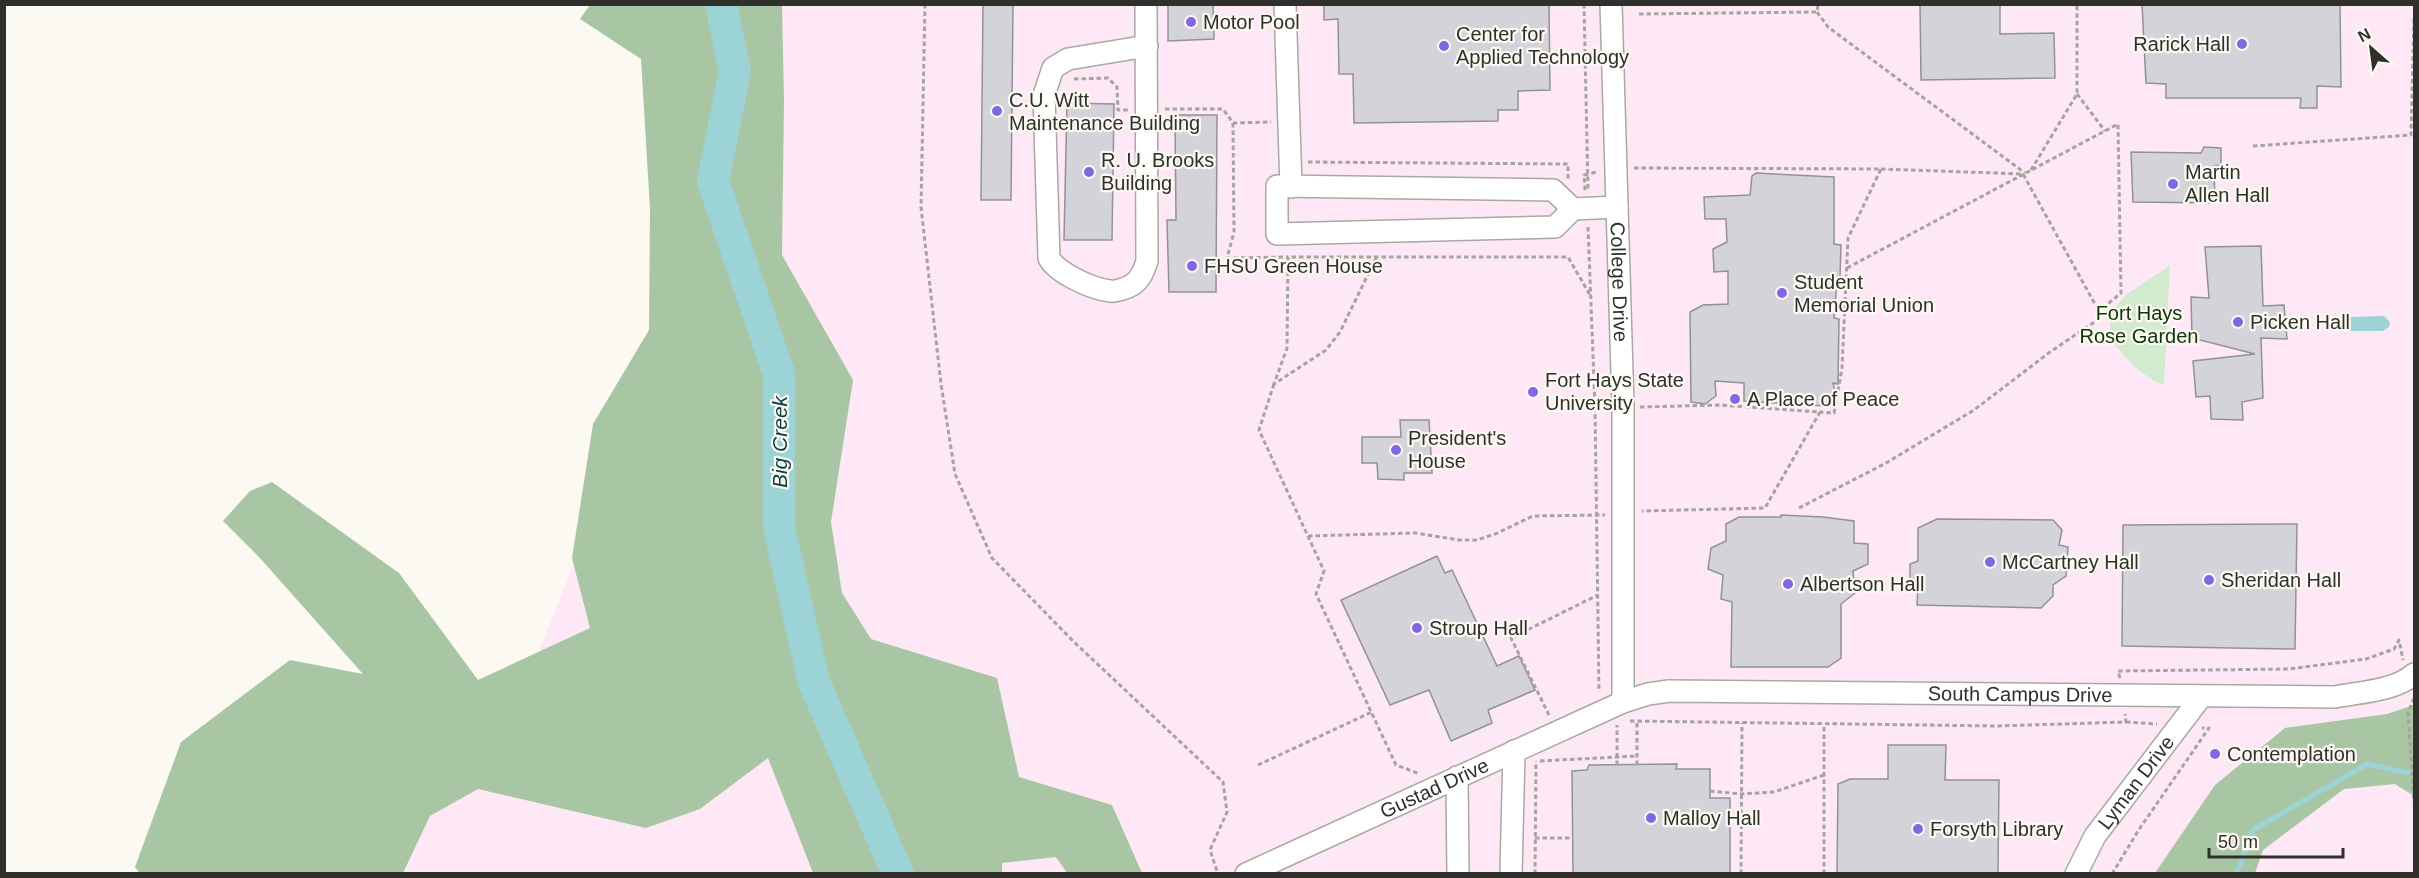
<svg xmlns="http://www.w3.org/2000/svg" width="2419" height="878" viewBox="0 0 2419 878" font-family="Arial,sans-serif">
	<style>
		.education { fill: #fee8f5 }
		.green { fill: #d2eacd }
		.forest { fill: #a9c6a4 }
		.water { fill: #9bd3d6 }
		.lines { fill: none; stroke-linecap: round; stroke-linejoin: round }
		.stream { stroke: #9bd3d6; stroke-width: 5 }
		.river { stroke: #9bd3d6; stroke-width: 32 }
		.building { fill: #d4d3da; stroke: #929198; stroke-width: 1.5 }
		.minor-casing { stroke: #a9a8a1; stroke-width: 24 }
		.path { stroke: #a5a49f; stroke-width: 3; stroke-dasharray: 4.5 3; stroke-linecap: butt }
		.minor { stroke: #fff; stroke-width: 21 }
		.poi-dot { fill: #8266e2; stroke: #fbf9f2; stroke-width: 2 }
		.labels { text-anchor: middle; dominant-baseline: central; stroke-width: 4.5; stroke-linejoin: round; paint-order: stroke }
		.poi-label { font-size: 20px; fill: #2f2f2c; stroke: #fbf9f2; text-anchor: start }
		.street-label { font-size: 20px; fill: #2f2f2c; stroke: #fbf9f2 }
		.park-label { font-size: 20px; fill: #0c3505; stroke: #fbf9f2 }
		.water-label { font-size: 21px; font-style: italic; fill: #083e40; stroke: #fbf9f2 }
	</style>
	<rect width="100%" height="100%" fill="#fbf9f2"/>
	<polygon class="education" points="641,5 2414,5 2414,873 179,874 521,697 617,455 685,330"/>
	<path class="green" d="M2170 265 2164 385C2148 381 2118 353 2112 338 2109 330 2111 322 2110 314L2126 295Z"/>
	<g class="forest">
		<polygon points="590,5 782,5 784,102 782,255 853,380 831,522 842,593 871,639 997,678 1019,777 1112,805 1142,873 1067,873 1056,857 1002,863 1002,873 813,873 768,758 700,809 646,828 478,789 430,816 403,873 140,874 135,867 181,742 290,660 363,674 259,557 223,521 250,491 272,482 399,573 478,680 590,628 572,558 593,424 649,330 650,209 641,59 580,19"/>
		<polygon points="2414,705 2414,796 2395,784 2344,789 2263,850 2255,873 2155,873 2215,785 2285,728 2387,714"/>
	</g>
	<polygon class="water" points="2384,316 2390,322 2389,327 2383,331 2345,331 2340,326 2341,321 2346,317"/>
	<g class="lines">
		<polyline class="stream" points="2236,874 2253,830 2367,764 2414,774"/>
		<polyline class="river" points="721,4 735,71 713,181 779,374 779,528 814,682 898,874"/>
	</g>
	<g class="building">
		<polygon points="983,4 1013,4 1011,200 981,200"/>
		<polygon points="1168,4 1213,4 1214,39 1168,41"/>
		<polygon points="1324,4 1549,4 1550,90 1518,91 1518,110 1498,110 1498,121 1354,123 1353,74 1339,74 1338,19 1324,20"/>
		<polygon points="1920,4 2000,4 2000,34 2054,33 2055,78 1921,80"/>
		<polygon points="2142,4 2340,4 2341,87 2317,86 2317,108 2300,108 2301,98 2166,98 2166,84 2146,83"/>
		<polygon points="1067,103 1114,104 1112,240 1064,240"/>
		<polygon points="1175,115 1217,115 1216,292 1169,292 1167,220 1176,220"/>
		<polygon points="2204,147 2221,148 2221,165 2214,166 2215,203 2133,202 2131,152 2201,153"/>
		<polygon points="1756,173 1834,177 1834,244 1841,245 1840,277 1837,281 1834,318 1839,319 1838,384 1833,383 1836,395 1826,406 1744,401 1744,383 1715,381 1716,396 1705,404 1691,402 1690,312 1703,305 1728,304 1728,271 1714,272 1713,249 1727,242 1726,219 1705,219 1704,197 1750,195 1752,176"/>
		<polygon points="2261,246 2263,306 2284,305 2287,339 2261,338 2263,398 2242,402 2243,420 2211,419 2210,396 2196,397 2193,361 2255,354 2192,338 2191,297 2209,298 2205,247"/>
		<polygon points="1400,420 1429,420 1432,473 1404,473 1404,480 1378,479 1377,463 1362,463 1362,437 1401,437"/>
		<polygon points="1781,515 1823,517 1854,521 1854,543 1868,544 1868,564 1853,571 1855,593 1841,604 1841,658 1828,667 1731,667 1732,602 1721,599 1723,575 1708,569 1711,548 1726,541 1726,524 1739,517 1781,517"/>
		<polygon points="1937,519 2053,520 2062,530 2059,545 2068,547 2066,576 2053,585 2053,596 2041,608 1917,605 1918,587 1910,584 1910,564 1918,561 1918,528"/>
		<polygon points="2297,524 2295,649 2122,646 2123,525"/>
		<polygon points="1437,556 1445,573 1452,570 1497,666 1519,656 1535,690 1488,710 1492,723 1451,741 1429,690 1390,705 1341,600"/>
		<polygon points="1888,745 1946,745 1945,780 1999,780 1998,873 1837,873 1838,784 1850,779 1888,779"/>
		<polygon points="1677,764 1676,769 1710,769 1710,798 1730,798 1730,873 1573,873 1572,771 1587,770 1589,765"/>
	</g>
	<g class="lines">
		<defs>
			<g id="minor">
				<path d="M1146 4 1147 261C1144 270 1141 279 1132 285 1127 288 1115 292 1110 291 1092 289 1057 273 1049 258L1044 95 1053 68 1068 59 1147 46"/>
				<polyline points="1285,4 1291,187"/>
				<path id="s1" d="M1611 4 1623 407V702"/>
				<polygon points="1277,186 1553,190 1573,209 1555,227 1277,234"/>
				<polyline points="1573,209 1617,207"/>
				<polyline points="1457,777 1458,874"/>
				<path id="s2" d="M1246 874 1623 702 1648 694 1669 691 2335 697C2360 692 2395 691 2414 674"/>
				<polyline points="1511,874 1514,751"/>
				<path id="s3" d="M2076 874 2095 836 2201 697"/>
			</g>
		</defs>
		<use href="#minor" class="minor-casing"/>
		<g class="path">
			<polyline points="925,4 921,207 941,384 955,474 992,558 1073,641 1223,782 1227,812 1210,850 1218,874"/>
			<polyline points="1584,4 1588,191"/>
			<polyline points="1817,12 1828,27 2025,173"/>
			<polyline points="1639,14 1817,12 1818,4"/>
			<polyline points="1074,79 1108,78 1117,87 1118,110 1128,110"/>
			<polyline points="2077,94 2105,131"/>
			<polyline points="1165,109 1223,109 1233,123 1271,122"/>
			<polyline points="1233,123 1234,232 1227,258 1288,257"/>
			<polyline points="2253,146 2411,135 2414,17"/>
			<polyline points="1308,162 1568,164 1568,179"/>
			<polyline points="1634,168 1881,169 1848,238 1842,368 1834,413 1820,412"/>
			<polyline points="1881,169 2023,174 2101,315"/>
			<polyline points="2031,170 2077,94 2077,4"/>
			<polyline points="1585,190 1584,175 1597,172"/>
			<polyline points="1588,227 1595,407 1599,692"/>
			<polyline points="1376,258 1340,332 1326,350 1274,384 1287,348 1288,257 1568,257 1590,295"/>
			<polyline points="1274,384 1259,430 1324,571 1316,594 1396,765 1420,774"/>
			<polyline points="1640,407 1720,405 1820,412 1765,508 1642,511"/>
			<polyline points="1799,508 1886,463 1974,410 2050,352 2102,317 2104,307 2121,293 2118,124 1847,268"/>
			<polyline points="1308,536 1415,533 1459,540 1477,540 1495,534 1533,516 1605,515"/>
			<polyline points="2120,678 2118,671 2289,669 2366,659 2394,649 2399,640 2403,660"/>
			<polyline points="2414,698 2408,713 2414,803"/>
			<polyline points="1549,715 1511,638 1598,595"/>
			<polyline points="1630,721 1997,726 2126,722 2125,714"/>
			<polyline points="2126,722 2157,724"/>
			<polyline points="1540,761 1637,756"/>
			<polyline points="1258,765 1372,712"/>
			<polyline points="1617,765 1617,725"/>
			<polyline points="1637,765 1637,721"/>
			<polyline points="1710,791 1741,794 1774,792 1824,775"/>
			<polyline points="1535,838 1573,838"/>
			<polyline points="1648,872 1648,874"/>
			<polyline points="1535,874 1536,761"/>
			<polyline points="1741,874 1742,723"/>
			<polyline points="1824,874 1824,724"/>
			<polyline points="2112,874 2138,831 2209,728 2202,728"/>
		</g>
		<use href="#minor" class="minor"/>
	</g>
	<g class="poi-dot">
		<circle cx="1191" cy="22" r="6"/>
		<circle cx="2242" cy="44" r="6"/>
		<circle cx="1444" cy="46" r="6"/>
		<circle cx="997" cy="111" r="6"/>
		<circle cx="1089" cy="172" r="6"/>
		<circle cx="2173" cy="184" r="6"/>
		<circle cx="1192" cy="266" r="6"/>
		<circle cx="1782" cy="293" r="6"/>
		<circle cx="2238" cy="322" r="6"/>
		<circle cx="1533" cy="392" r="6"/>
		<circle cx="1735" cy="399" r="6"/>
		<circle cx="1396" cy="450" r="6"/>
		<circle cx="1990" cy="562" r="6"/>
		<circle cx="2209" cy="580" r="6"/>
		<circle cx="1788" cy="584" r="6"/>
		<circle cx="1417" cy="628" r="6"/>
		<circle cx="2215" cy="754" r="6"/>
		<circle cx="1651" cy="818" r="6"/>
		<circle cx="1918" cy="829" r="6"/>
	</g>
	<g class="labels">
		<g class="poi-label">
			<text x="1203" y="22">Motor Pool</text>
			<text x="1456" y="34">Center for<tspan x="1456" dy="23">Applied Technology</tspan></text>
			<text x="2230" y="44" text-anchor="end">Rarick Hall</text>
			<text x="1009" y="100">C.U. Witt<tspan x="1009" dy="23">Maintenance Building</tspan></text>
			<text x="1101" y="160">R. U. Brooks<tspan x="1101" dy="23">Building</tspan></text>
			<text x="2185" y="172">Martin<tspan x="2185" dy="23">Allen Hall</tspan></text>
			<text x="1204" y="266">FHSU Green House</text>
			<text x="1794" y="282">Student<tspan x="1794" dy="23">Memorial Union</tspan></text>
			<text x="2250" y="322">Picken Hall</text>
			<text x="1545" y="380">Fort Hays State<tspan x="1545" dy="23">University</tspan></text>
			<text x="1747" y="399">A Place of Peace</text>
			<text x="1408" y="438">President's<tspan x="1408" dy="23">House</tspan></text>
			<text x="2002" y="562">McCartney Hall</text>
			<text x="2221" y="580">Sheridan Hall</text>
			<text x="1800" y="584">Albertson Hall</text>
			<text x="1429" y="628">Stroup Hall</text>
			<text x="2227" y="754">Contemplation</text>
			<text x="1663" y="818">Malloy Hall</text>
			<text x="1930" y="829">Forsyth Library</text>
		</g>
		<g class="street-label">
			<text stroke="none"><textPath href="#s1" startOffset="278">College Drive</textPath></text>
			<text stroke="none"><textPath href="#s2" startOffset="813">South Campus Drive</textPath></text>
			<text stroke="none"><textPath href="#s3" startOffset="110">Lyman Drive</textPath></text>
			<text stroke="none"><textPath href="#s2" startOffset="207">Gustad Drive</textPath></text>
		</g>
		<g class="park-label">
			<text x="2139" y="313">Fort Hays<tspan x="2139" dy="23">Rose Garden</tspan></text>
		</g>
		<g class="water-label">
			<text transform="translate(779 442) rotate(-90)">Big Creek</text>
		</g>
	</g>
	<rect width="2419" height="878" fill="none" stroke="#2f2f2c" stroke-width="12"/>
	<g transform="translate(2371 48) rotate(332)" stroke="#fbf9f2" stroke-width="4.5" paint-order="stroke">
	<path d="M0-4.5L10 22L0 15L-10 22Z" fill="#2f2f2c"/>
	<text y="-9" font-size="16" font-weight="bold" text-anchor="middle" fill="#2f2f2c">N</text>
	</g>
	<path d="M2209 848v9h134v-9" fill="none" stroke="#2f2f2c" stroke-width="3"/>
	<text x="2218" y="848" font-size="18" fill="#2f2f2c" stroke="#fbf9f2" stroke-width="4.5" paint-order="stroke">50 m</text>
</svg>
